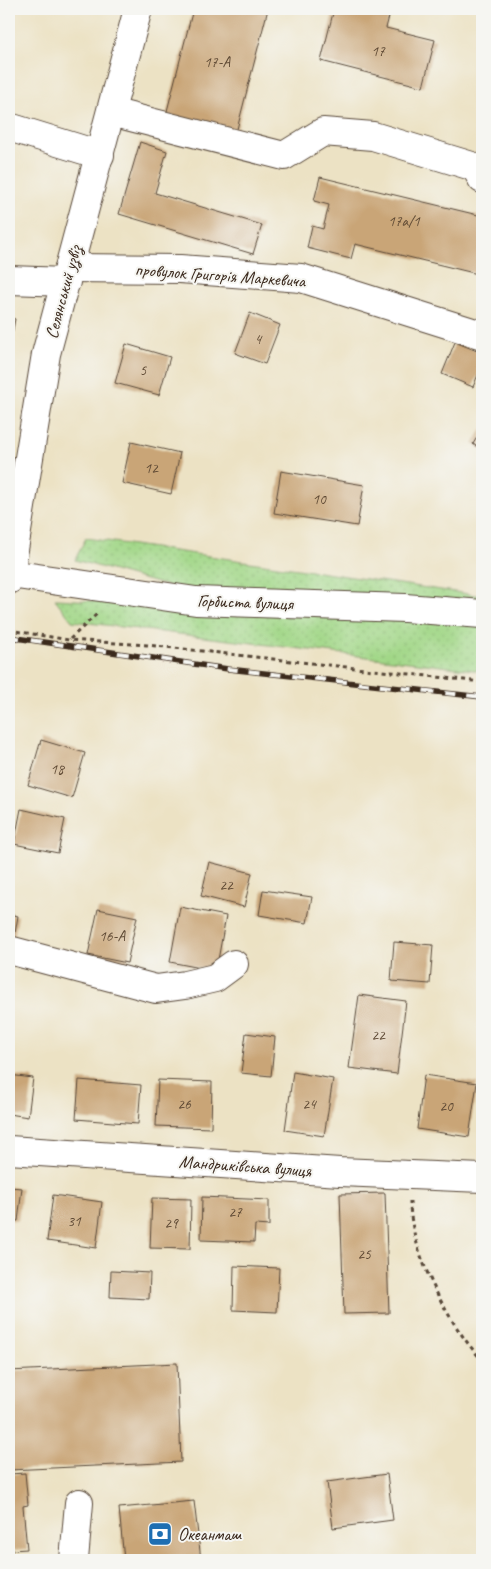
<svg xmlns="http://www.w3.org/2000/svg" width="491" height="1569" viewBox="0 0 491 1569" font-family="Caveat,sans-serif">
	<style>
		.grass { fill: url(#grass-dots); stroke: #6e8052 }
		.building { fill: #c9a577 }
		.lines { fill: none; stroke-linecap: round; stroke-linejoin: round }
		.minor-casing { stroke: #564637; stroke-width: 30 }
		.path { stroke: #564637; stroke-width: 3; stroke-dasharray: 4 4; stroke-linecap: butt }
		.minor { stroke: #fff; stroke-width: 28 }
		.rail-casing { stroke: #3b2a1e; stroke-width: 5.5 }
		.rail { stroke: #f6f6f2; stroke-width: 4; stroke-dasharray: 11; stroke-linecap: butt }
		.labels { text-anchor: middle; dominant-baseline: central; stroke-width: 4; stroke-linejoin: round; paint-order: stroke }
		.number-label { font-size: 15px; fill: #5e4934 }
		.street-label { font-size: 18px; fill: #3b2a1e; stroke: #f6f6f2 }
		.poi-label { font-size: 18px; fill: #3b2a1e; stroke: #f6f6f2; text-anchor: start }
	</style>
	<defs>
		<pattern id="grass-dots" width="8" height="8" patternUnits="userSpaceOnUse" patternTransform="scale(1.25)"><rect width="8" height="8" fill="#a1d787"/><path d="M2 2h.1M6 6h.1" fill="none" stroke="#8cb974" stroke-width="1.8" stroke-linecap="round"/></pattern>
	</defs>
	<rect width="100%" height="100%" fill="#f6f6f2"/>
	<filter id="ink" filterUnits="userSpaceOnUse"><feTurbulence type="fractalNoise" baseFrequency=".02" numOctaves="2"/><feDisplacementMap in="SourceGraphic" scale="10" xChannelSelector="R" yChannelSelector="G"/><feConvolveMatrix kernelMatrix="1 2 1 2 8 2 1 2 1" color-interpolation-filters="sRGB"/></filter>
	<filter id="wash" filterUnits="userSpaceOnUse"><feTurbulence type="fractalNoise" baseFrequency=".0096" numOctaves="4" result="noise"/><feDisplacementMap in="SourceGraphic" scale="20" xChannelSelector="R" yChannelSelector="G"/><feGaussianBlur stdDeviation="1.12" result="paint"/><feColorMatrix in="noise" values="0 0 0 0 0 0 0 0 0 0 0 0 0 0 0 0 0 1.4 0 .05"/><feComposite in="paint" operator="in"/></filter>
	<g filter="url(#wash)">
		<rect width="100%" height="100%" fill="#ece2c4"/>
		<polygon class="grass" points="86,538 482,596 482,671 72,621 55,599 174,605 193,593 75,560"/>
		<g id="blocks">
			<g class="building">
				<polygon points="193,9 268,9 236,133 166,115"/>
				<polygon points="334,9 391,9 386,28 435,40 423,87 321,61"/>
				<polygon points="140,142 167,151 155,193 262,225 253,254 119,214"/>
				<polygon points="320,177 482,216 482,275 355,244 351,259 307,248 312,226 323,229 329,205 314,201"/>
				<polygon points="250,313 280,325 265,364 235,353"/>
				<polygon points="9,317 15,319 10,346 9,346"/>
				<polygon points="455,342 482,353 482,365 473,387 442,374"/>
				<polygon points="126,344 170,357 159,395 115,383"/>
				<polygon points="482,429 482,450 473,444"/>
				<polygon points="131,442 180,453 171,494 122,483"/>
				<polygon points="281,471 364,485 357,526 274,513"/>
				<polygon points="41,740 85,753 72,798 28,785"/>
				<polygon points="21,809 65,819 58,853 14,844"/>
				<polygon points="209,862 252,873 244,907 201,896"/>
				<polygon points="263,890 312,897 307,923 259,915"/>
				<polygon points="180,907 226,916 216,971 170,962"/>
				<polygon points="98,909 137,917 127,963 88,955"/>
				<polygon points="9,914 18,916 14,939 9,938"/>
				<polygon points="394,942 433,945 430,984 391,981"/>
				<polygon points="359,995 406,1001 397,1074 349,1068"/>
				<polygon points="246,1033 275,1037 271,1076 241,1073"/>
				<polygon points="293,1072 333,1079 324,1136 285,1130"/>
				<polygon points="9,1075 33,1078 28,1117 9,1114"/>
				<polygon points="424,1075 477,1083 469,1137 417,1129"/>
				<polygon points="79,1080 141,1085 138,1124 76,1119"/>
				<polygon points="158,1080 212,1082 211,1128 156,1126"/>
				<polygon points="9,1187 22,1188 18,1221 9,1220"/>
				<polygon points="385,1193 389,1313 344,1314 340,1194"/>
				<polygon points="53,1195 102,1202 96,1248 47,1241"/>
				<polygon points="202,1197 269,1200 269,1226 255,1225 254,1242 201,1240"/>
				<polygon points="152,1198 191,1199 190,1249 150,1248"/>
				<polygon points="234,1266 279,1268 277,1312 233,1310"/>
				<polygon points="111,1271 150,1273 149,1299 110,1297"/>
				<polygon points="177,1363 181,1462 9,1470 9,1371"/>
				<polygon points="25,1473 28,1505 23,1506 27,1549 12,1550 13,1560 9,1560 9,1474"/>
				<polygon points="387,1474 393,1520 333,1528 327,1482"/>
				<polygon points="194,1501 201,1560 124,1560 119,1508"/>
			</g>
		</g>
	</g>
	<g filter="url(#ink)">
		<use href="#blocks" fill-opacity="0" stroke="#564637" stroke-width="1"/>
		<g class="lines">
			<defs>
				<g id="minor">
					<polyline points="111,112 284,156 323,132 373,136 475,167 482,179"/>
					<polyline points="9,127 100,155"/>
					<polyline points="69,268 180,269 301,278 482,335"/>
					<polyline points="9,280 66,282"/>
					<polyline points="10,574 196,601 405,608 482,614"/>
					<polyline points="9,580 46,354 138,9"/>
					<polyline points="9,950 156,989 185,985 215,978 234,964"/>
					<polyline points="9,1150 340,1172 482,1178"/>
					<polyline points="74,1560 79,1503"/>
				</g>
			</defs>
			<use href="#minor" class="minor-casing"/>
			<g class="path">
				<polyline points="9,630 69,640 147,645 482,682"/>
				<polyline points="70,639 98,613"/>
				<path d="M410 1201C410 1251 448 1324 482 1360"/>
			</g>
			<use href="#minor" class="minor"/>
			<defs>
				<polyline id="rail" points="9,637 228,669 482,697"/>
			</defs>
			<use href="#rail" class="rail-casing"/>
			<use href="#rail" class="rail"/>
		</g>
	</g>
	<defs>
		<symbol id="bank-square" viewBox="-11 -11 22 22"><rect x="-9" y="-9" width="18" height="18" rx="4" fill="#1f6fb2" stroke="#f6f6f2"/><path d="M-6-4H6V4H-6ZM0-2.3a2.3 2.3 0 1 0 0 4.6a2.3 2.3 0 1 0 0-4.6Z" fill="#fff"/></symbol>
	</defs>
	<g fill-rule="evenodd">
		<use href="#bank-square" x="146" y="1520" width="28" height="28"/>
	</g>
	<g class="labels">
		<g class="number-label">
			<text x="378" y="51">17</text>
			<text x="217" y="62">17-А</text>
			<text x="404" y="221">17а/1</text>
			<text x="258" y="339">4</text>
			<text x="143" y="370">5</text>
			<text x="151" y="468">12</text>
			<text x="319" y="499">10</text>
			<text x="57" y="769">18</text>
			<text x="226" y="885">22</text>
			<text x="112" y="936">16-А</text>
			<text x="378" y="1035">22</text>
			<text x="184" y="1104">26</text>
			<text x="309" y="1104">24</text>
			<text x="446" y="1106">20</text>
			<text x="235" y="1212">27</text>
			<text x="74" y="1221">31</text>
			<text x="171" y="1223">29</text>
			<text x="364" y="1254">25</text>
		</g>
		<g class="street-label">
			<text transform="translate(220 275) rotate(4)">провулок Григорія Маркевича</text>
			<text transform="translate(63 292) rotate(-75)">Селянський узвіз</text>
			<text transform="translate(245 602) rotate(2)">Горбиста вулиця</text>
			<text transform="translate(245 1166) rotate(4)">Мандриківська вулиця</text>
		</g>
		<g class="poi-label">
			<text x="178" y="1534">Океанмаш</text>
		</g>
	</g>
	<rect width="491" height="1569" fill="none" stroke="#f6f6f2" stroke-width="30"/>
</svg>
